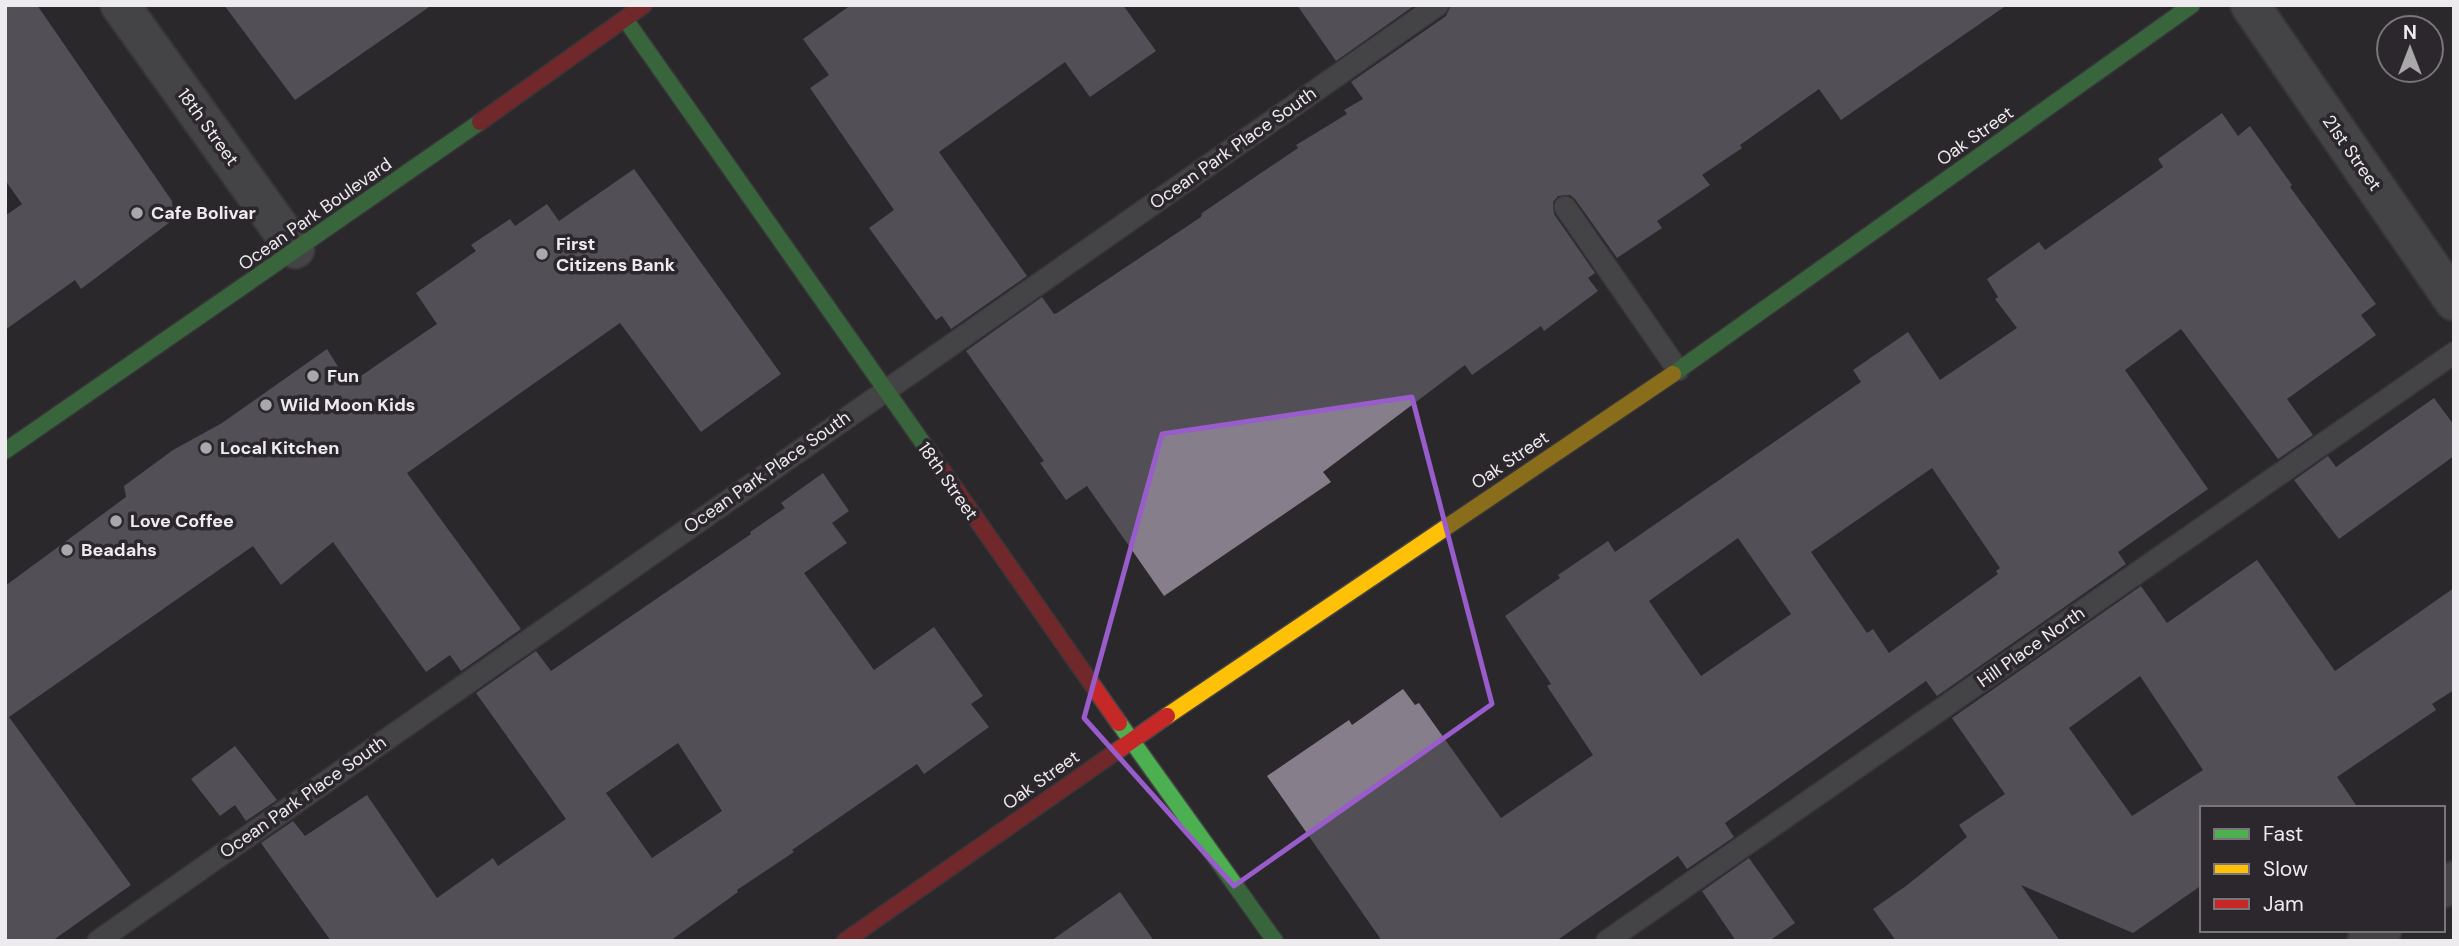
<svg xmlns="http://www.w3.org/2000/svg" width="2459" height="946" viewBox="0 0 2459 946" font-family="'DM Sans',sans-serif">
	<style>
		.building { fill: #867e8a; fill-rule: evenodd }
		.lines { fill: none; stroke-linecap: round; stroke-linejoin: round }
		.lane-casing { stroke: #474548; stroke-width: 24 }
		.street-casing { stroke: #474548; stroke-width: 42 }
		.fast-casing { stroke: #474548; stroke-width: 19 }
		.slow-casing { stroke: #474548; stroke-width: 19 }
		.jam-casing { stroke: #474548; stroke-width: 19 }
		.lane { stroke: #656466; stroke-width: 21 }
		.street { stroke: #656466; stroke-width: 38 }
		.fast { stroke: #4caf50; stroke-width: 16 }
		.slow { stroke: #ffc107; stroke-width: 16 }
		.jam { stroke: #c62828; stroke-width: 16 }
		.marked { fill: none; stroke: #985ccb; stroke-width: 5; stroke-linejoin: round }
		.poi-dot { fill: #a9a7aa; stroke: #2b272c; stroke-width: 2.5 }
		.labels { text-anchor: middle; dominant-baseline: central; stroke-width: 7; stroke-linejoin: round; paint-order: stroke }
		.street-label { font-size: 18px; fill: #eeebee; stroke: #2b272c }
		.poi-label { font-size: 18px; font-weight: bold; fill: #eeebee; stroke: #2b272c; text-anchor: start }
	</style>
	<rect width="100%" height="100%" fill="#2a282b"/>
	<g class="building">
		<polygon points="5,5 37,5 172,201 173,210 170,222 81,289 75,280 5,330 5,216 22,204 5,180"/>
		<polygon points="224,5 432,5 295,100"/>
		<polygon points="851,5 1123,5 1156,51 1090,97 1065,62 939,152 1027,276 951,329 942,316 936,320 869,228 894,210 810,88 829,75 803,39"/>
		<polygon points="1297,5 1415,5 1336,61"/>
		<polygon points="1451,5 2007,5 1841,120 1819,89 1740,145 1742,148 1702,175 1710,185 1657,221 1662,228 1617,258 1575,199 1570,195 1558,196 1553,202 1554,214 1595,273 1588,278 1598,291 1544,331 1541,326 1472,375 1465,365 1323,472 1331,482 1164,596 1087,486 1066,500 1040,463 1044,461 966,351 1042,297 1054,314 1057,313 1201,217 1202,213 1298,148 1296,145 1347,114 1344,110 1363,99 1351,82 1446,16"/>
		<path d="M2222 113 2238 136 2250 126 2292 185 2290 187 2376 304 2361 315 2376 335 2287 399 2313 435 2278 459 2181 329 2125 370 2208 489 2118 552 2126 564 1937 696 1926 681 1725 823 1734 837 1687 869 1678 856 1556 941H1382L1267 776 1349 720 1352 725 1403 689 1415 705 1419 703 1501 818 1593 755 1547 686 1551 684 1505 616 1560 578 1558 575 1608 541 1615 552 1861 382 1853 370 1908 332 1940 380 2017 328 1995 299 1998 297 1987 279 2039 242 2045 250 2163 167 2158 159ZM1932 468 2000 568 1996 571 1998 574 1889 653 1873 629 1867 633 1811 552ZM1738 538 1791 614 1701 676 1649 601Z"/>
		<polygon points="634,169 781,374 701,432 620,323 407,473 521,629 461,671 450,655 426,672 333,542 281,585 253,546 9,717 131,885 52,941 5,941 5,586 126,497 124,486 173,450 222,423 327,349 349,384 437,324 416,293 476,251 471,245 510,219 515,226 547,204 559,221"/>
		<polygon points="2434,398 2454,425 2454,456 2339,539 2294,480 2328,456 2336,467"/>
		<path d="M823 473 849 511 832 523 847 543 804 573 874 670 934 627 983 696 971 704 989 727 924 774 917 764 792 850 794 852 737 890 738 892 670 941H331L261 843 293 821 305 836 367 795 437 898 493 858 498 866 566 819 476 693 536 651 551 671 751 534 750 532 785 508 781 503ZM678 743 722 811 652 858 606 793Z"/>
		<path d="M2257 560 2335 671 2454 588V690L2432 704 2436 710 2337 777 2358 808H2202V885L2133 933 2021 885 2060 941H1896L1873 909 1906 886 1967 837 1959 825 2005 794 1952 718 2141 586 2167 623ZM2140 676 2203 770 2132 816 2069 728Z"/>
		<polygon points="235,746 277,800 246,821 235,805 220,816 191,779"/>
		<polygon points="1749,858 1795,923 1769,941 1736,941 1702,891"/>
		<polygon points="1120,892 1154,941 1051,941"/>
	</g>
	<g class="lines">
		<defs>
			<g id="lane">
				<polyline points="1565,207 1678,370"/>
				<polyline points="98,941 1438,5"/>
				<polyline points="1607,941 2454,353"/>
			</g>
			<g id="street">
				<polyline points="120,5 295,249"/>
				<polyline points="2250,5 2454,301"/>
				<polyline points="2443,888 2454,881"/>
				<polyline points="2367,941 2382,930"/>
			</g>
			<g id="fast">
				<polyline points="625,19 935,460"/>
				<polyline points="1673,374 2192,5"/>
				<polyline points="5,451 480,122"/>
				<polyline points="1119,723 1275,941"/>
			</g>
			<polyline id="slow" points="1167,716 1673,374"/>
			<g id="jam">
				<polyline points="480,122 644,5"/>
				<polyline points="935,460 1119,723"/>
				<polyline points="845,941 1167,716"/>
			</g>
		</defs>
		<use href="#lane" class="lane-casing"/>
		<use href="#street" class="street-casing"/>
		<use href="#fast" class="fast-casing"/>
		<use href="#slow" class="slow-casing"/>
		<use href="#jam" class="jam-casing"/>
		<use href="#lane" class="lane"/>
		<use href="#street" class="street"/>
		<use href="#fast" class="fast"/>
		<use href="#slow" class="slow"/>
		<use href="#jam" class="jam"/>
	</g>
	<path d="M0 0H2459V946H0ZM1412 397 1492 704 1234 886 1084 718 1162 434Z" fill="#2a282b" fill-opacity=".55" fill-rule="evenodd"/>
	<path class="marked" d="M1412 397 1492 704 1234 886 1084 718 1162 434Z"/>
	<g class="poi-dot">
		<circle cx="137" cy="213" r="7"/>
		<circle cx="542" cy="254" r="7"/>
		<circle cx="313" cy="376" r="7"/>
		<circle cx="266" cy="405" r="7"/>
		<circle cx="206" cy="448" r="7"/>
		<circle cx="116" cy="521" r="7"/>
		<circle cx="67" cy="550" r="7"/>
	</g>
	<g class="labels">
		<g class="street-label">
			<text transform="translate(208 127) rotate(54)">18th Street</text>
			<text transform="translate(1975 136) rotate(-35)">Oak Street</text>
			<text transform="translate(1233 148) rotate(-35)">Ocean Park Place South</text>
			<text transform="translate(2352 153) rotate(55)">21st Street</text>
			<text transform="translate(315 214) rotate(-35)">Ocean Park Boulevard</text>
			<text transform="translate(1510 460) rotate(-34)">Oak Street</text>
			<text transform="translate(767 472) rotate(-35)">Ocean Park Place South</text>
			<text transform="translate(948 481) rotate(55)">18th Street</text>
			<text transform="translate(2031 647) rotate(-35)">Hill Place North</text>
			<text transform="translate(1041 780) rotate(-35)">Oak Street</text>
			<text transform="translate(303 797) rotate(-35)">Ocean Park Place South</text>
		</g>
		<g class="poi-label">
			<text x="151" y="213">Cafe Bolivar</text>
			<text x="556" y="244">First<tspan x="556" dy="21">Citizens Bank</tspan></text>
			<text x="327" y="376">Fun</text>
			<text x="280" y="405">Wild Moon Kids</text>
			<text x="220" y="448">Local Kitchen</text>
			<text x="130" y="521">Love Coffee</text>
			<text x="81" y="550">Beadahs</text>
		</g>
	</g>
	<rect width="2459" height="946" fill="none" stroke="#eeebee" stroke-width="14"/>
	<rect x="2200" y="806" width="245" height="126" fill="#2b272c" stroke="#79757a" stroke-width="2"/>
	<rect x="2214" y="829" width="35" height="10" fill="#4caf50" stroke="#79757a" stroke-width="2"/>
	<text x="2263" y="841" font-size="21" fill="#eeebee">Fast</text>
	<rect x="2214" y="864" width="35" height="10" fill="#ffc107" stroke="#79757a" stroke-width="2"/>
	<text x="2263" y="876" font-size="21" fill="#eeebee">Slow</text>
	<rect x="2214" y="899" width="35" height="10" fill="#c62828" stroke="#79757a" stroke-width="2"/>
	<text x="2263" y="911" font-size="21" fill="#eeebee">Jam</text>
	<g transform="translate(2410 49)"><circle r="33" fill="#2b272c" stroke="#79757a" stroke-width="2"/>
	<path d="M0-5L12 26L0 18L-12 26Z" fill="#a9a7aa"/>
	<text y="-10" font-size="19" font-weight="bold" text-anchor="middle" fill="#eeebee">N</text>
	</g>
</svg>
